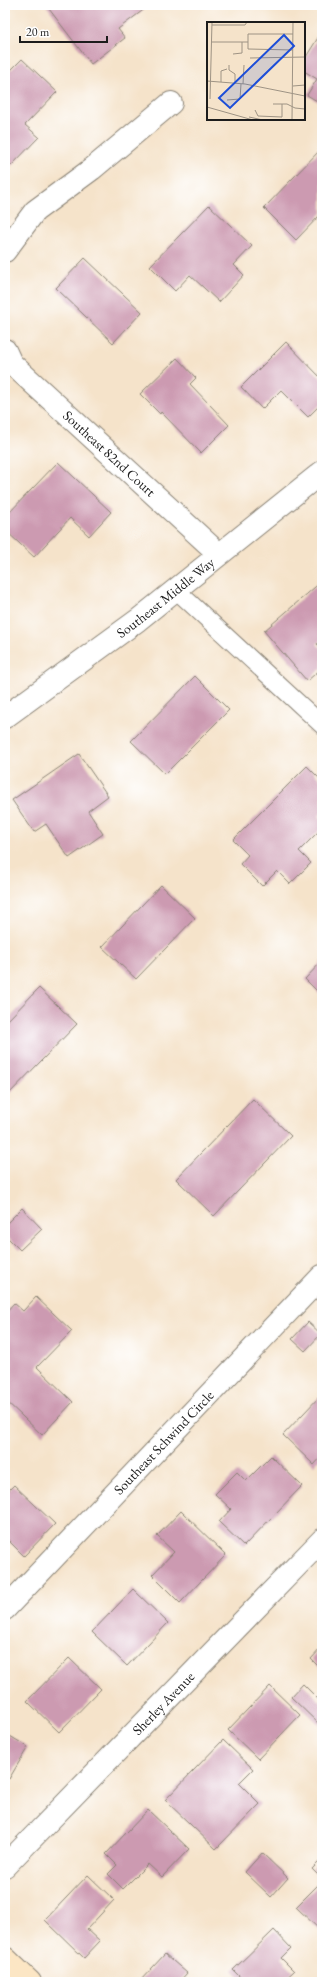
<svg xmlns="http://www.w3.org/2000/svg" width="327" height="1987" viewBox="0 0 327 1987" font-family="'EB Garamond',serif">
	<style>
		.building { fill: #cc9ab1 }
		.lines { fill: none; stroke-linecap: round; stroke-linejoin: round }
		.service-casing { stroke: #888073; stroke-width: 19 }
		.minor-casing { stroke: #888073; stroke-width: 24 }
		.tertiary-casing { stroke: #888073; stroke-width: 24 }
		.secondary-casing { stroke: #888073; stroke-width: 24 }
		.service { stroke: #fff; stroke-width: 17 }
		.minor { stroke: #fff; stroke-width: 22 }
		.tertiary { stroke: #fff; stroke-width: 22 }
		.secondary { stroke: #fce6c4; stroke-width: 22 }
		.labels { text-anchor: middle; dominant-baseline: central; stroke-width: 3.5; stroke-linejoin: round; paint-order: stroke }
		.street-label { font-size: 14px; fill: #1c1c1c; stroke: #fff }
		.inset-road { fill: none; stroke: #9e9384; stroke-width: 1 }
		.view { fill: #1d4ed8; fill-opacity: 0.15; stroke: #1d4ed8; stroke-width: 2 }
		.inset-edge { fill: none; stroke: #1c1c1c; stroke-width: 2 }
	</style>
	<rect width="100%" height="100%" fill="#fff"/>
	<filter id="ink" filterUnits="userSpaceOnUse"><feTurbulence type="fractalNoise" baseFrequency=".025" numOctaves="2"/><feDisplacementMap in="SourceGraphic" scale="8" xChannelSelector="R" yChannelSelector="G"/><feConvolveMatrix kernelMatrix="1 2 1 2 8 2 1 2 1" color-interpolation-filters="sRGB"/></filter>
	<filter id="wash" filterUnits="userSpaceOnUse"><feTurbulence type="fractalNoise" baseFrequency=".012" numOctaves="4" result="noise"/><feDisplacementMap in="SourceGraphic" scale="16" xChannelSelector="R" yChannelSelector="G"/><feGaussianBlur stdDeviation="0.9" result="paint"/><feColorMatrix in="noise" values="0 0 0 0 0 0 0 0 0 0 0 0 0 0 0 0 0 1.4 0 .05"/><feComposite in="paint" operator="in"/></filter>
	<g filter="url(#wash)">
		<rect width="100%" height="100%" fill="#f5e3ca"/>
		<g id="blocks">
			<g class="building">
				<polygon points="46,5 150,5 118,29 125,38 91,64"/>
				<polygon points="321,33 322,34 322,104 307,95 317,79 304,71 304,60"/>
				<polygon points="22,59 57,92 25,125 39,137 11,166 5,160 5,64 11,70"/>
				<polygon points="322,148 322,213 296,240 264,208"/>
				<polygon points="209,205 252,246 234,265 244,275 219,302 190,275 175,291 150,266"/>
				<polygon points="85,258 142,312 113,343 56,288"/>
				<polygon points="286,342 322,379 322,403 308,417 281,390 262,409 241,387"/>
				<polygon points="177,358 196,378 190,384 229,425 201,453 161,412 160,414 140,394"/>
				<polygon points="58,462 111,512 89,536 70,518 34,557 5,530 5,517"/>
				<polygon points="322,581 322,640 317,644 322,649 322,668 307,681 264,631"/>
				<polygon points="195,676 229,710 165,774 131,741"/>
				<polygon points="79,754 108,796 88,811 103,834 69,858 46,824 34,832 12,800"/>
				<polygon points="307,766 322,781 322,813 319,816 322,819 322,828 299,851 311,863 290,884 277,871 262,886 240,864 248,855 233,840"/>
				<polygon points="161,885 195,918 136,979 102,947"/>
				<polygon points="322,961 322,996 305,979"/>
				<polygon points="39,988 77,1024 5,1098 5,1023"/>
				<polygon points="253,1099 291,1136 214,1216 176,1179"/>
				<polygon points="22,1208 42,1229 20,1250 5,1235 5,1225"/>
				<polygon points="36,1297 72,1331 37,1367 73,1402 42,1435 5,1400 5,1313 14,1303 23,1311"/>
				<polygon points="308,1322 321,1334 305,1351 292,1339"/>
				<polygon points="322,1394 322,1456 314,1465 283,1435"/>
				<polygon points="271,1456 302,1486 244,1546 219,1522 231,1509 215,1494 237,1472 246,1481"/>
				<polygon points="14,1485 55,1524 24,1556 5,1537 5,1494"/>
				<polygon points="181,1511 226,1555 180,1603 152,1575 174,1552 157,1536"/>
				<polygon points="133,1589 168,1623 127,1666 92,1632"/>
				<polygon points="322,1647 322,1670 311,1659"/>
				<polygon points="69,1658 101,1689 59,1732 27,1701"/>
				<polygon points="303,1684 322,1703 322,1727 291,1697"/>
				<polygon points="270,1686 300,1715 258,1759 228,1730"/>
				<polygon points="5,1733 28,1747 9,1779 5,1777"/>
				<polygon points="223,1740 253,1769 239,1783 260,1804 216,1849 165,1800"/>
				<polygon points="148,1810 189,1849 162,1877 148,1864 123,1889 108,1874 117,1865 106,1854"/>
				<polygon points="262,1853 288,1878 271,1897 245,1872"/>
				<polygon points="322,1859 322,1879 312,1869"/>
				<polygon points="88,1875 114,1900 87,1929 100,1941 84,1958 45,1920"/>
				<polygon points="322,1881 322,1932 296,1907"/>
				<polygon points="274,1930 291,1948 281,1958 294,1971 282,1982 245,1982 233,1970"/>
				<polygon points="165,1954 187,1973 179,1982 139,1982"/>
			</g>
		</g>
	</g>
	<g filter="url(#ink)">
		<use href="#blocks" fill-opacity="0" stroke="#888073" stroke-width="1"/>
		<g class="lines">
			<defs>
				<polyline id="service" points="175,589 322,725"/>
				<g id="minor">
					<polyline points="5,251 35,211 92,169 171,103"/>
					<path id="s1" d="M5 350 11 363 219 554"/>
					<path id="s2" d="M5 1609 322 1276"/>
					<path id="s3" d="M5 1866 322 1540"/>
				</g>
				<g id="tertiary">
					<path id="s4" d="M5 717 138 620 322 472"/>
				</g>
				<polyline id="secondary" points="5,1958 30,1982"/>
			</defs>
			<use href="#service" class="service-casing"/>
			<use href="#minor" class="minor-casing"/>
			<use href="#tertiary" class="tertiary-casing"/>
			<use href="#secondary" class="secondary-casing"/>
			<use href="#service" class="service"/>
			<use href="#minor" class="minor"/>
			<use href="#tertiary" class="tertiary"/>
			<use href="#secondary" class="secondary"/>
		</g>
	</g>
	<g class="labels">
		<g class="street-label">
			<text stroke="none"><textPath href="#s1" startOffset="148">Southeast 82nd Court</textPath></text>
			<text stroke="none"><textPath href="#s4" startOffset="200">Southeast Middle Way</textPath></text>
			<text stroke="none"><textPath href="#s2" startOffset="230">Southeast Schwind Circle</textPath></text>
			<text stroke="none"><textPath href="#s3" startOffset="227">Sherley Avenue</textPath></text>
		</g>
	</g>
	<g transform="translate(207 22)">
		<rect width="98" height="98" fill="#f5e3ca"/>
		<path class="inset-road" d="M5 3H38L40 0M86 12H41V27L86 28M5 20H41M26 32 35 31V20M43 36 98 35M22 43V48L28 52V61M0 59 38 62 98 74M14 60V49L20 47M36 62 37 43M86 64 98 63M3 77 5 0M20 78 33 77 34 62M66 82H80L88 86 98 87M0 85 46 98M48 88 51 94 75 95V82M42 95 56 98M85 98 86 0"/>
		<path class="view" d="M77 13 87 24 23 86 12 76Z"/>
		<rect width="98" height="98" class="inset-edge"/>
	</g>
	<rect width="327" height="1987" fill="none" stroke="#fff" stroke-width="20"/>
	<path d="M20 36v6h87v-6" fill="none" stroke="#1c1c1c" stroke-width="2"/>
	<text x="26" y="36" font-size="12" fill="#1c1c1c" stroke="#ffffff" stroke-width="3" paint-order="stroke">20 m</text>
</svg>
